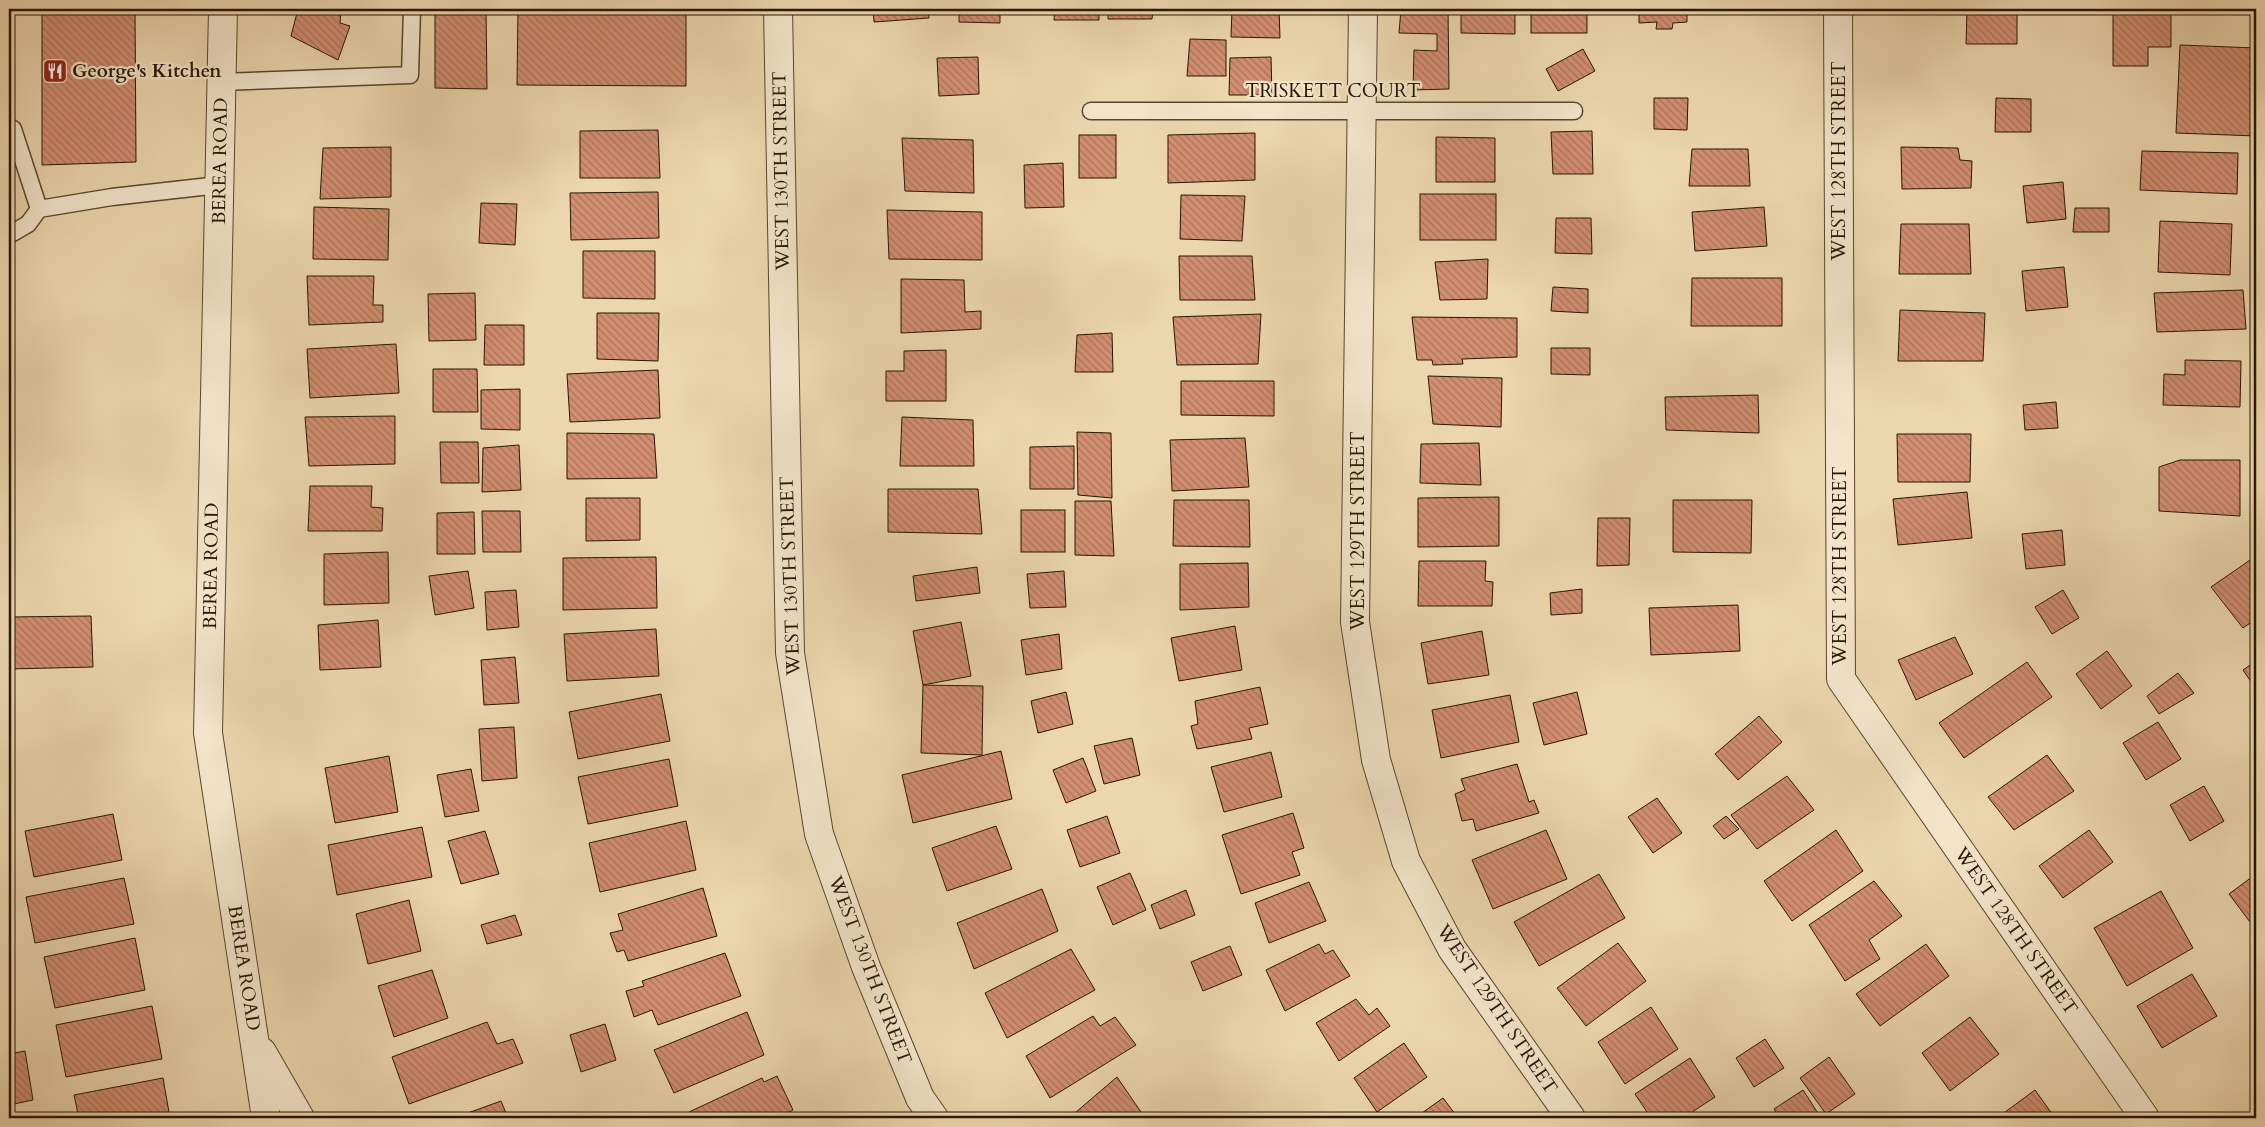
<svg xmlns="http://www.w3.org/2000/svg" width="2265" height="1127" viewBox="0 0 2265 1127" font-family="Cardo,serif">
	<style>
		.building { fill: url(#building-back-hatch); stroke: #271701 }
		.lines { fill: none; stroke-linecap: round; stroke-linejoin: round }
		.lane-casing { stroke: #58472c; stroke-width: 19 }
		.street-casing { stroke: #58472c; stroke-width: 30 }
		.lane { stroke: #f3e4ca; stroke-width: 16 }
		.street { stroke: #f3e4ca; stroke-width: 28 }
		.labels { text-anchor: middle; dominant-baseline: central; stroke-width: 4.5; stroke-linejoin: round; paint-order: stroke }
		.poi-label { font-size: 19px; font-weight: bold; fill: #271701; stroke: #f3e4ca; text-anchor: start }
		.street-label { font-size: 19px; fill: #271701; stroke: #f3e4ca }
	</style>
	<defs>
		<pattern id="building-back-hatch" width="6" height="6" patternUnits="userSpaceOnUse" patternTransform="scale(1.25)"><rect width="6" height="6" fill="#d28e71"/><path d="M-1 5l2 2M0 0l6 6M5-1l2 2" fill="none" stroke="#aa735a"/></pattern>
	</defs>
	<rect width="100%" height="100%" fill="#ecd6ad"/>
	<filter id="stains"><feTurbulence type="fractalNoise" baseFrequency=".004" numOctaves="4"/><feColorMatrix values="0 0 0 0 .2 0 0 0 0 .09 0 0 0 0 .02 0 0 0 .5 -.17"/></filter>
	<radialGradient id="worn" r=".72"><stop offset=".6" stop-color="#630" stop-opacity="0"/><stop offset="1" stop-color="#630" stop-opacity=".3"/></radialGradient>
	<g class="building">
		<polygon points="48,9 135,9 136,162 42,165 42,14"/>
		<polygon points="298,9 341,9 340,23 350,26 338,60 291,36"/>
		<polygon points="435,9 486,9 487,89 435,88"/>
		<polygon points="518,9 686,9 686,86 517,85"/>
		<polygon points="873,9 928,9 929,18 874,22"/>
		<polygon points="959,9 1000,9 1000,23 959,22"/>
		<polygon points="1055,9 1099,9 1099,20 1054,20"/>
		<polygon points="1108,9 1153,9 1152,19 1108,19"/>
		<polygon points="1232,9 1279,9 1280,38 1231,37"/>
		<polygon points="1401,9 1448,9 1449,89 1413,90 1414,50 1437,51 1437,34 1399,33"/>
		<polygon points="1461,9 1515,9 1515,34 1461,33"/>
		<rect x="1531" y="9" width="56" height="24"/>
		<polygon points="1639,9 1687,9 1687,22 1673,23 1672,29 1656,29 1657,22 1639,23"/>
		<polygon points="1967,9 2017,9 2017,44 1966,44"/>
		<polygon points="2113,9 2171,9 2171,47 2148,47 2148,66 2113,66"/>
		<polygon points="1190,39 1226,40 1226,76 1187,76"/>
		<polygon points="2180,45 2256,48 2256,136 2176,133"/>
		<polygon points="1583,49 1595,71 1558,91 1546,69"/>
		<polygon points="978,57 979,94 939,96 937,58"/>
		<polygon points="1271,57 1272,95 1229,95 1230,58"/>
		<polygon points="1654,98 1688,98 1687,130 1654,129"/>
		<polygon points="1996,98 2031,99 2031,132 1995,132"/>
		<polygon points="658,130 660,178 580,178 580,131"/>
		<polygon points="1592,131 1593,174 1553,174 1551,132"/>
		<polygon points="1255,133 1255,180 1168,183 1168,135"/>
		<rect x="1079" y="135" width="37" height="43"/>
		<polygon points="1436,137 1495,138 1495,182 1436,182"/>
		<polygon points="902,138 973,140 974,193 905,191"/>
		<polygon points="391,147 391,197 320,199 323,148"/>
		<polygon points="1901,147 1958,148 1960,160 1972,161 1971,188 1902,189"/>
		<polygon points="1692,149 1748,149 1750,186 1689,186"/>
		<polygon points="2142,151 2238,153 2237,194 2140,190"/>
		<polygon points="1063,163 1064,207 1025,208 1024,165"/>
		<polygon points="2063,182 2066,219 2027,223 2023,186"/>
		<polygon points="658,192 659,238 571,240 570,193"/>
		<rect x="1420" y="194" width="76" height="46"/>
		<polygon points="1181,195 1245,196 1242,241 1180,239"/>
		<polygon points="481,203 517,204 515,245 479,243"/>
		<polygon points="314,207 389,209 388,260 313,259"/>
		<polygon points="1764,207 1767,246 1695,251 1692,212"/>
		<polygon points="2075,208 2109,208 2109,232 2073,232"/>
		<polygon points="887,210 982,212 982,260 889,259"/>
		<polygon points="1556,218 1591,218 1592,254 1555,253"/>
		<polygon points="2160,221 2232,224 2230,275 2158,272"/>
		<polygon points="1901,224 1969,224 1971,274 1899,274"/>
		<polygon points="583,251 655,251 655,299 583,298"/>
		<polygon points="1179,256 1252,256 1255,300 1180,300"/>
		<polygon points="1488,259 1487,299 1440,300 1435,262"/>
		<polygon points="2064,267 2068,307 2026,311 2022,271"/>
		<polygon points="307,276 374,276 373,305 383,305 383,322 309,325"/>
		<polygon points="1692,278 1782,278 1782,326 1691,326"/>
		<polygon points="901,279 964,280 965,312 981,311 981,329 901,333"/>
		<polygon points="1553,287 1588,289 1588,313 1551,311"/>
		<polygon points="2243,290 2246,329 2157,332 2154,293"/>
		<polygon points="475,293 476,340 429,341 428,294"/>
		<polygon points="1900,310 1985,313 1983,361 1898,361"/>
		<polygon points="597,313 659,313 658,361 597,359"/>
		<polygon points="1261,314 1258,364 1177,365 1173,317"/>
		<polygon points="1412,317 1517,318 1517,357 1462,359 1463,364 1433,365 1432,360 1417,360"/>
		<polygon points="485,325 524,325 524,365 484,365"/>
		<polygon points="1112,333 1113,372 1075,372 1077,335"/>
		<polygon points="396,344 399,393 310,398 307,349"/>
		<polygon points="1551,348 1590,348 1590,375 1551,374"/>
		<polygon points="946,350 946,401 886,401 886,371 904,371 904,351"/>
		<polygon points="2185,360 2241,361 2240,407 2163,405 2164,374 2185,375"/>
		<polygon points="433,369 477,369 478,412 433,412"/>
		<polygon points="658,370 660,418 570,422 567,374"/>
		<polygon points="1428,376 1502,378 1501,427 1433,424"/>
		<polygon points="1181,381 1274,381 1274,416 1181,415"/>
		<polygon points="520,389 520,430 481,429 481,390"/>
		<polygon points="1758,395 1759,433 1666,430 1665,397"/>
		<polygon points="2056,402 2058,428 2025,430 2023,405"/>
		<polygon points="395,416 395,464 309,466 305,417"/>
		<polygon points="902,417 973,420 974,466 900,466"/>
		<polygon points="1077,432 1111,433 1112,498 1078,495"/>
		<polygon points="567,433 654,434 657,478 567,479"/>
		<polygon points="1897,434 1971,434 1970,482 1898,482"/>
		<polygon points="1245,438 1249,487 1172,491 1170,440"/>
		<polygon points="440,442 478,442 479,483 441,483"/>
		<polygon points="1479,443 1481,485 1420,483 1421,444"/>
		<polygon points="519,445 521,490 482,492 483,448"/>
		<polygon points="1074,446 1074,489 1030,489 1030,447"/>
		<polygon points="2180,460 2240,460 2240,516 2159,511 2159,467"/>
		<polygon points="310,486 372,486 371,507 383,508 382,531 308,531"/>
		<polygon points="888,489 978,489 982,534 888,532"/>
		<polygon points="1967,492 1972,538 1898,545 1893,499"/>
		<polygon points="1499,497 1499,546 1418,547 1418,498"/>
		<polygon points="586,498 640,498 640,540 586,541"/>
		<polygon points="1174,500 1249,500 1250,547 1173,546"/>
		<polygon points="1673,500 1752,500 1751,553 1673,552"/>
		<polygon points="1075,501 1111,501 1114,556 1075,555"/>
		<rect x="1021" y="510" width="44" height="42"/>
		<polygon points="482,511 520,511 521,552 483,552"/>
		<polygon points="474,512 475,554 437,554 437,513"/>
		<polygon points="1598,518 1630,518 1629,565 1597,566"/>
		<polygon points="2062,530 2065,565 2026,569 2022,534"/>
		<polygon points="388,552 389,603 324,605 324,554"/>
		<polygon points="2256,556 2256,619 2243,628 2211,587"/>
		<polygon points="656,557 657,608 563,610 563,558"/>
		<polygon points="1419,561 1486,561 1485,581 1493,582 1492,606 1418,606"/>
		<polygon points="1248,563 1249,607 1180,610 1180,564"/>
		<polygon points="977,567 980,593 916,601 913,576"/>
		<polygon points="468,571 474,608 435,615 429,576"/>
		<polygon points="1064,571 1066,607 1030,608 1027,574"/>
		<polygon points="1582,589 1582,613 1551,615 1550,593"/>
		<polygon points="516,590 519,627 487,630 485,592"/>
		<polygon points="2063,590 2079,618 2052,634 2035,607"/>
		<polygon points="1738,605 1740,651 1651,655 1649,608"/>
		<polygon points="91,616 93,667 9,669 9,617"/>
		<polygon points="378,620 381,667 320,670 318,625"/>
		<polygon points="961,622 971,676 923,685 913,631"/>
		<polygon points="1235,626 1242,670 1179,681 1171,638"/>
		<polygon points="656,629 659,676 567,681 564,634"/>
		<polygon points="1482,631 1489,675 1428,684 1421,643"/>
		<polygon points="1059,634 1062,669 1026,675 1021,640"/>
		<polygon points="1955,637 1973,674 1916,700 1898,660"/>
		<polygon points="2107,651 2132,686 2101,709 2076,674"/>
		<polygon points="515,657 519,703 484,705 481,660"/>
		<polygon points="2256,661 2256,689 2243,670"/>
		<polygon points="2027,662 2052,697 1964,758 1939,723"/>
		<polygon points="2178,673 2194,693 2159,714 2147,696"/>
		<polygon points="923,685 983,686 982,755 921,753"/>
		<polygon points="1260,687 1268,724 1249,728 1252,739 1197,749 1191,726 1198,724 1195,701"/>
		<polygon points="1066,692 1073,724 1038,733 1031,701"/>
		<polygon points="1577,692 1587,734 1544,745 1533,703"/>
		<polygon points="661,694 670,741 578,759 569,712"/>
		<polygon points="1510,695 1519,742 1441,758 1432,710"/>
		<polygon points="1759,716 1782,742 1738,780 1715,754"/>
		<polygon points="2158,722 2181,759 2146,780 2123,743"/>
		<polygon points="514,727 517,778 482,781 479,729"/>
		<polygon points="1132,738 1140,775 1104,784 1094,746"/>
		<polygon points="1001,751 1012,799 913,823 902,775"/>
		<polygon points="1271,752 1282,797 1224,812 1211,767"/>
		<polygon points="2047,755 2074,791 2014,830 1988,797"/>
		<polygon points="389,756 398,812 335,823 325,768"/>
		<polygon points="1083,758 1096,791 1066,803 1053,770"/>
		<polygon points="669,759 678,806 588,824 578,777"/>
		<polygon points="1517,764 1529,802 1534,800 1539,813 1476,831 1473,819 1462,821 1455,794 1465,790 1461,779"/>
		<polygon points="471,769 479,811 445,817 437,775"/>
		<polygon points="1787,776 1814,810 1757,849 1731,815"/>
		<polygon points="2204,786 2224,821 2190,841 2170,805"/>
		<polygon points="1657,798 1682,833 1653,853 1628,817"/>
		<polygon points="1293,813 1304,848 1292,852 1300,875 1241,894 1222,835"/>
		<polygon points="113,814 122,860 34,877 25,831"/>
		<polygon points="1107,816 1120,853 1080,867 1067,830"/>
		<polygon points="1726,816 1739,829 1724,839 1713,826"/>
		<polygon points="686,821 696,870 600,892 589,843"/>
		<polygon points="996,826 1012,869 947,891 932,848"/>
		<polygon points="422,827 432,877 337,895 328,845"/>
		<polygon points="1546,830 1567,879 1493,909 1472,860"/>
		<polygon points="1836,830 1863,871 1792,921 1764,881"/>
		<polygon points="2089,830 2113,862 2063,898 2039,866"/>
		<polygon points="485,831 499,874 461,884 448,841"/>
		<polygon points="1130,873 1146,910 1113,925 1097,887"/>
		<polygon points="1599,874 1625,918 1539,966 1514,922"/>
		<polygon points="2256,874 2256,918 2250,922 2229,894"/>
		<polygon points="124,878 134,924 35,943 26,897"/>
		<polygon points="1874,881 1902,916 1869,940 1880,959 1845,981 1809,925"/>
		<polygon points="1309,882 1326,921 1269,943 1255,903"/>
		<polygon points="703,888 717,936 628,961 624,950 617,952 610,933 623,930 618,914"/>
		<polygon points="1042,889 1058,931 974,969 957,923"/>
		<polygon points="1186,890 1195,915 1160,929 1151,905"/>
		<polygon points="2161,891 2193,948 2127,986 2094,928"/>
		<polygon points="409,900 421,951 368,964 356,914"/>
		<polygon points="515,915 522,935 487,944 481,925"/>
		<polygon points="135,938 145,990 55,1008 44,957"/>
		<polygon points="1618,943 1646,981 1586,1026 1557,988"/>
		<polygon points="1319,944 1325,954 1333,950 1350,976 1285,1011 1266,970"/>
		<polygon points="1926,944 1949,976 1880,1026 1856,994"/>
		<polygon points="1230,946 1242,975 1203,991 1191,962"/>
		<polygon points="1071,949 1095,990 1007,1038 985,993"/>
		<polygon points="725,953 741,996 658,1025 652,1010 634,1017 626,991 644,986 642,981"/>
		<polygon points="432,970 448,1018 394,1037 378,986"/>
		<polygon points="2192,974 2217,1016 2162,1048 2137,1006"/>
		<polygon points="1356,999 1369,1015 1377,1008 1390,1026 1339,1061 1316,1023"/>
		<polygon points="152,1006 162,1059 66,1077 56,1025"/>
		<polygon points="1651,1007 1678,1049 1625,1084 1598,1042"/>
		<polygon points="747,1012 764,1055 674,1093 654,1050"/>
		<polygon points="1093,1016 1100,1026 1115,1017 1136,1045 1050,1098 1026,1056"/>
		<polygon points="1970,1017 1999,1054 1950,1091 1922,1053"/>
		<polygon points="487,1022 497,1044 513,1039 523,1063 409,1104 392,1057"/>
		<polygon points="605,1024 616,1060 581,1072 570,1035"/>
		<polygon points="1765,1039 1784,1068 1754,1087 1736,1058"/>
		<polygon points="1404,1043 1427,1077 1377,1112 1354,1078"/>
		<polygon points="25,1051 33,1100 9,1105 9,1054"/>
		<polygon points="1829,1057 1855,1094 1826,1114 1800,1078"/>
		<polygon points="1690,1058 1715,1097 1683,1118 1651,1118 1635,1094"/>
		<polygon points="777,1076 793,1110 782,1116 783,1118 692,1118 689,1112 762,1078 764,1082"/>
		<polygon points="1117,1077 1141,1112 1133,1118 1069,1118"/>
		<polygon points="163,1078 170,1118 79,1118 74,1095"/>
		<polygon points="1803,1090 1821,1118 1780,1118 1774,1109"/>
		<polygon points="2035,1090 2055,1118 1997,1118"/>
		<polygon points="1443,1098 1458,1118 1415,1118"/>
		<polygon points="501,1101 508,1118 454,1118"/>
	</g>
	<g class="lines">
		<defs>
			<g id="lane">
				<polyline points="221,82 410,75 412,9"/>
				<polyline points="1091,111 1574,111"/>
				<polyline points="9,127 13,129 39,209"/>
				<polyline points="9,235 28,224 39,209 112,197 219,185"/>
			</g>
			<g id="street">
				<polyline points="223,9 208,733 266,1118"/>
				<polyline points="778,9 790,653 819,834 866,967 920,1098 934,1118"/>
				<polyline points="1363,9 1355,622 1376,760 1406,861 1452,949 1571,1118"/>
				<polyline points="1838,9 1841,679 2145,1118"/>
				<polyline points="262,1052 300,1118"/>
			</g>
		</defs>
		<use href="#lane" class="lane-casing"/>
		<use href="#street" class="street-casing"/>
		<use href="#lane" class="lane"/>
		<use href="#street" class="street"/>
	</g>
	<defs>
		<symbol id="restaurant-square" viewBox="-11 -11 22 22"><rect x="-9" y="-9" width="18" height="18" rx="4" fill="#8f2418" stroke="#f3e4ca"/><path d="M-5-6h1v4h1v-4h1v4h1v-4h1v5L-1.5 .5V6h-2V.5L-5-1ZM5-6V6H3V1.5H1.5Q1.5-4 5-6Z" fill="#fff"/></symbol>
	</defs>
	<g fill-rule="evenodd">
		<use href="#restaurant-square" x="41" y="57" width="28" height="28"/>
	</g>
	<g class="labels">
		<g class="poi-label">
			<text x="72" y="71">George's Kitchen</text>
		</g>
		<g class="street-label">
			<text x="1333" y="91">TRISKETT COURT</text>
			<text transform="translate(220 161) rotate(-89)">BEREA ROAD</text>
			<text transform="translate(1839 161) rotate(-90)">WEST 128TH STREET</text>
			<text transform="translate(781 171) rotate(-91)">WEST 130TH STREET</text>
			<text transform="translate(1358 531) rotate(-90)">WEST 129TH STREET</text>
			<text transform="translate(211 566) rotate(-89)">BEREA ROAD</text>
			<text transform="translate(1840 566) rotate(-90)">WEST 128TH STREET</text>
			<text transform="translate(790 576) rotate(-92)">WEST 130TH STREET</text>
			<text transform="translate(2016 931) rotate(55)">WEST 128TH STREET</text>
			<text transform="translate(244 968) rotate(81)">BEREA ROAD</text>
			<text transform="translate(870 970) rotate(69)">WEST 130TH STREET</text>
			<text transform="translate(1497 1009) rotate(56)">WEST 129TH STREET</text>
		</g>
	</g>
	<rect width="2265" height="1127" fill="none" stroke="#ecd6ad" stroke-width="30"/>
	<rect x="10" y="10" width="2245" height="1107" fill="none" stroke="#271701" stroke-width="2.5"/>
	<rect x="15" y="15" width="2235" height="1097" fill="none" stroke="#271701"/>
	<rect width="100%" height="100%" filter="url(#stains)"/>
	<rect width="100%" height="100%" fill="url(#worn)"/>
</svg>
